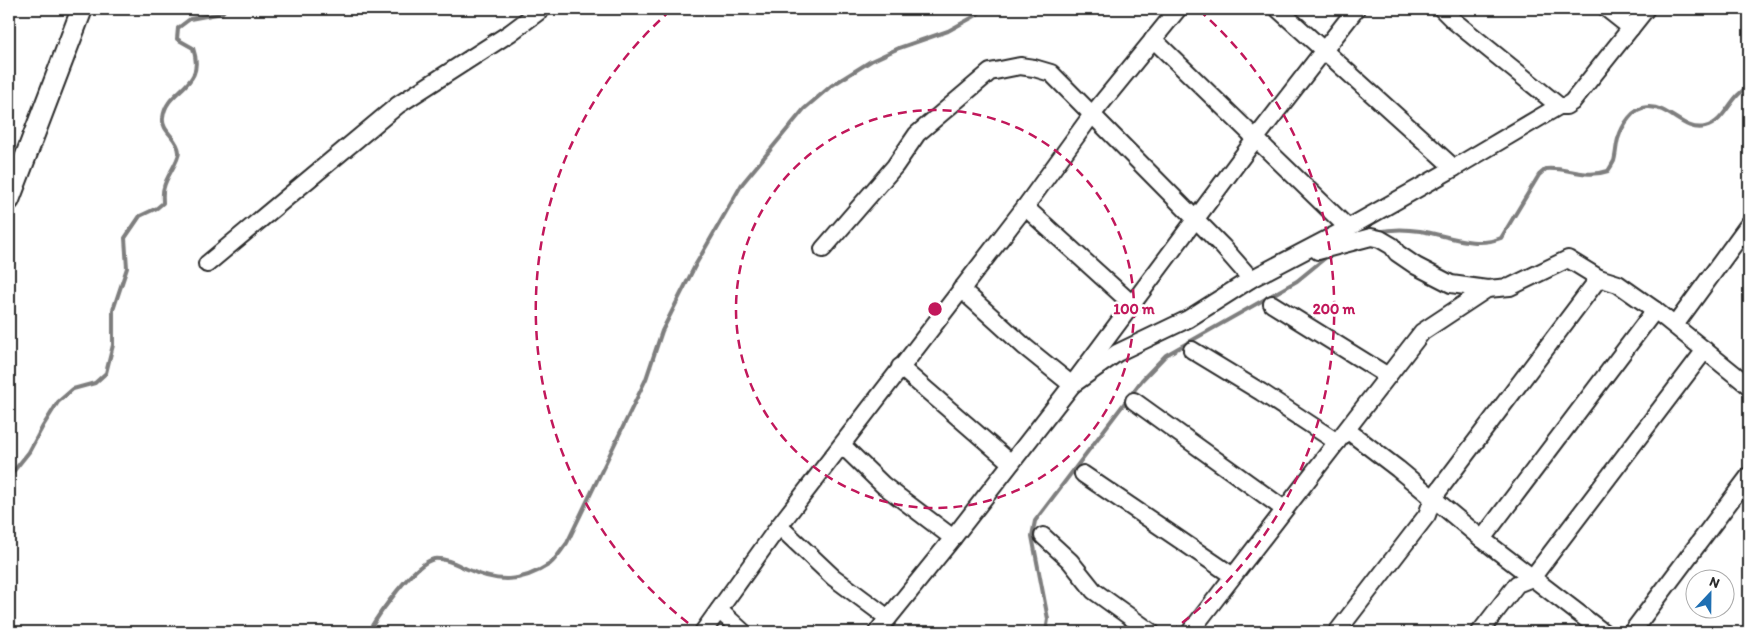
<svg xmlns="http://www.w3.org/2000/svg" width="1758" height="641" viewBox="0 0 1758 641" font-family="Itim,sans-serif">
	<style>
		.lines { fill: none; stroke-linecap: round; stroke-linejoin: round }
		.stream { stroke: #7e7e7e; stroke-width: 4 }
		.minor-casing { stroke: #2b2b2b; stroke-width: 20 }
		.tertiary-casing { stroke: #2b2b2b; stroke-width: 24 }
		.minor { stroke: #fff; stroke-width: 16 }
		.tertiary { stroke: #fff; stroke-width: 20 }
		.ring { fill: none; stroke: #c2185b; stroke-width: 2.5; stroke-dasharray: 9 6 }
		.centre { fill: #c2185b; stroke: #fff; stroke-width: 2.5 }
		.ring-label { font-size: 15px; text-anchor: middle; font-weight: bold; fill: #c2185b; stroke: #fff; stroke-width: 5; stroke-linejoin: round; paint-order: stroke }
	</style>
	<rect width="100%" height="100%" fill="#fff"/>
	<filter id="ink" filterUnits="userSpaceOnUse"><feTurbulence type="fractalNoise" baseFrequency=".02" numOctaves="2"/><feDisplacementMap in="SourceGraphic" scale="10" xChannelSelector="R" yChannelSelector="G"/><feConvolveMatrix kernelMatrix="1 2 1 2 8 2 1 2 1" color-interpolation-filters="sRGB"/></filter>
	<g filter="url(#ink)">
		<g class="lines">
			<g class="stream">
				<path d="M1377 232C1390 229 1407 229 1420 231 1447 235 1474 249 1501 238L1539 175 1546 169C1567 167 1585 179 1608 171 1610 168 1612 165 1614 161 1616 154 1616 146 1618 139 1622 126 1633 107 1648 107 1669 106 1684 132 1705 127 1726 122 1730 95 1749 87"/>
				<path d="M9 477 29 452 43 426 58 402 73 389 95 383 106 373 113 345V310L127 268 125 238 140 216 157 208 163 203C163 198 162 192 164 187 166 177 179 161 179 152 178 138 161 131 163 118 166 87 207 89 193 48L177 39 178 28 190 19 222 13 225 9"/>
				<path d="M368 632C379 614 413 564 434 559 444 557 458 565 467 569 497 583 521 583 550 564 556 559 562 549 567 543L646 379 662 331 696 264 742 184 804 109 831 86 871 61 899 48 948 31 975 16 983 9"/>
				<polyline points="1046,632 1048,619 1032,536 1035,521 1142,380 1166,355 1297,281 1330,254"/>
			</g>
			<defs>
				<g id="minor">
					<polyline points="1278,9 1454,168 1559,106"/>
					<polyline points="1442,9 1454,21 1559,106 1566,106 1572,102 1646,9"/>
					<polyline points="1607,9 1631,28"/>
					<polyline points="1153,39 1348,228"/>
					<polyline points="1025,207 1132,304"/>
					<polyline points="823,249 895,166 917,134 990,72 1020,66 1034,68 1051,73 1223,247 1251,279"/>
					<polyline points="1318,251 1371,237 1380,239 1392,246 1397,253 1416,266 1451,284 1487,289"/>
					<polyline points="207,264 398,105 510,33 542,9"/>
					<polyline points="961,289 1025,347 1072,385 1117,353 1188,319 1251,279 1348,228 1454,168"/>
					<polyline points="1272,304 1388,376"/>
					<polyline points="1675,325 1749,224"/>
					<polyline points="1192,350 1261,392 1337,442"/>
					<polyline points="900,367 1011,463"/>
					<polyline points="1134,401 1284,509"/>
					<polyline points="1347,430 1398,469 1482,539 1603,632"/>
					<polyline points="842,445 883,485 953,538"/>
					<polyline points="1083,474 1233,576"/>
					<polyline points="779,526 833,577 888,618"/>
					<polyline points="1043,536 1070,561 1094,591 1151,632"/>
					<polyline points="1482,539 1655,310"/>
					<polyline points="719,610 743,632"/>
					<polyline points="703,632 779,526 1025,207 1091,116 1178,9"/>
					<polyline points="877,632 953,538 1072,385 1256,138 1356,9"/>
					<polyline points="1190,632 1422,332 1487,289 1510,287 1568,259 1599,278"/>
					<polyline points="1337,632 1427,515 1433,498 1599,278 1618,284 1655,310 1749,386"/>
					<polyline points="1480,632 1517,584 1532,578 1705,350"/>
					<polyline points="1632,632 1749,476"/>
				</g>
				<polyline id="tertiary" points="9,200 82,9"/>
			</defs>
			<use href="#minor" class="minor-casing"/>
			<use href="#tertiary" class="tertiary-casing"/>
			<use href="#minor" class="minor"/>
			<use href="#tertiary" class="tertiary"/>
		</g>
	</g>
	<g class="ring">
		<circle cx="935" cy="309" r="199"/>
		<path d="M700 632A399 399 0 0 1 671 10M1199 10A399 399 0 0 1 1170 632"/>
	</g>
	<circle cx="935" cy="309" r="8" class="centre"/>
	<g class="ring-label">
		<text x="1134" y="314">100 m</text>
		<text x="1334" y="314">200 m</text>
	</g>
	<rect width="1758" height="641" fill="none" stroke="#fff" stroke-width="30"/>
	<rect x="15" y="15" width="1728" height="611" fill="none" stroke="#2b2b2b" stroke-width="2" filter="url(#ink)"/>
	<g transform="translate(1710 594) rotate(22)"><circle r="24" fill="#ffffff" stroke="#aaaaaa"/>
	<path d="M0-4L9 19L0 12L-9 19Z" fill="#1f6fb2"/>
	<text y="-8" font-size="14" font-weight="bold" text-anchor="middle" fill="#2b2b2b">N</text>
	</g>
</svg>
